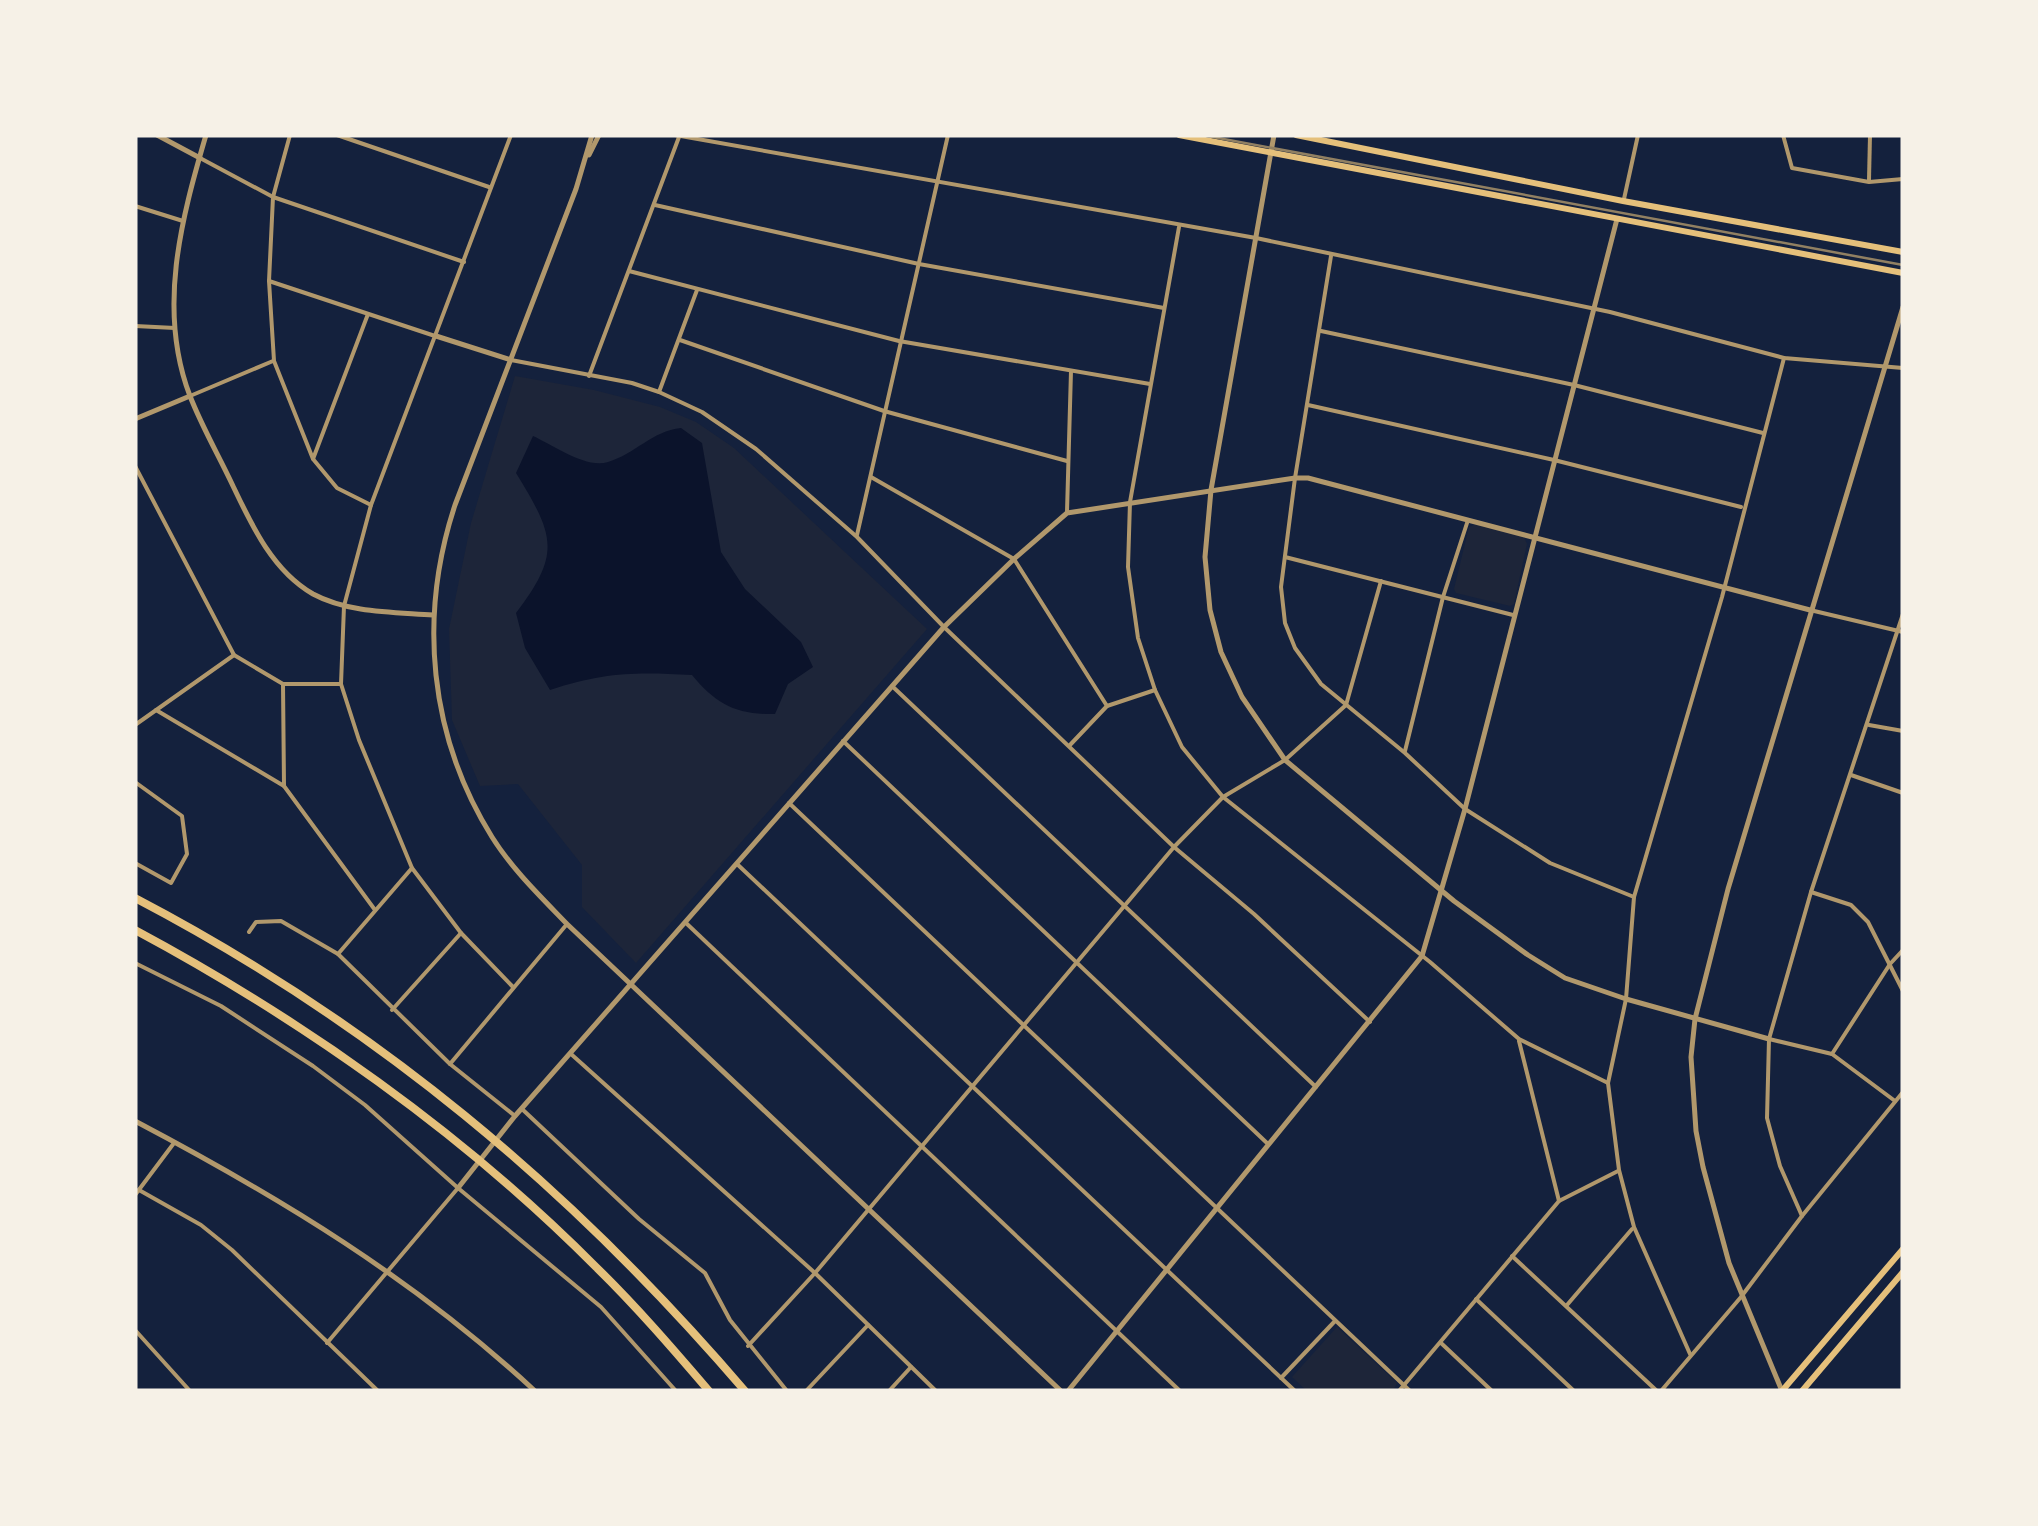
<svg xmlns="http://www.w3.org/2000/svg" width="2038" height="1526" viewBox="0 0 2038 1526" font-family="Georgia,serif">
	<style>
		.green { fill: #1d2539 }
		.water { fill: #0b132b }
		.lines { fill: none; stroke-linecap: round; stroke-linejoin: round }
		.minor { stroke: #b1986c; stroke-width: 4 }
		.tertiary { stroke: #b1986c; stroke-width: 5 }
		.primary { stroke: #e5c07b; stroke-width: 6 }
		.motorway { stroke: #e5c07b; stroke-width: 8 }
		.tram { stroke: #918062; stroke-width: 2.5 }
	</style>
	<rect width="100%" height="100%" fill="#14213d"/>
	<g class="green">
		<polygon points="515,376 594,390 660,407 696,422 734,448 927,629 636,963 582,907 582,865 518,784 480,786 452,720 449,629 471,523"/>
		<polygon points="1476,524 1524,537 1527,544 1514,604 1510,606 1456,593 1454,589 1469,527"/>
		<polygon points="1337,1327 1397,1383 1393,1391 1307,1391 1292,1377"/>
	</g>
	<path class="water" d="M681 428 702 443 721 552 745 589 801 642 813 667 788 684 775 714C736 715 716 704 692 675 635 672 605 672 550 690L525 648 516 613C562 553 554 535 516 473L533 436C553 445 586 469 608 462 635 454 652 431 681 428Z"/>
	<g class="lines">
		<g class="minor">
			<polyline points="290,135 273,197 269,281 274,361 313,459 337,488 371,505"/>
			<polyline points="337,135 489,187"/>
			<polyline points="511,135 371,505 344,606 341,684 359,740 412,868 461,933 513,987"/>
			<polyline points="675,135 1256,238 1610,312 1784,358 1903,368"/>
			<polyline points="1783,135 1792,168 1869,182 1903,179"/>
			<polyline points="200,158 273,197 464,262"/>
			<polyline points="1869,180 1870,135"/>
			<polyline points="1624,199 1638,135"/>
			<polyline points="655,205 919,264 1164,308"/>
			<polyline points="135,206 183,221"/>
			<polyline points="1179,227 1130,502 1128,567 1138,638 1155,690 1182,747 1223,797 1430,962 1519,1039 1608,1083"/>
			<polyline points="1331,256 1295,478 1281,587 1285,623 1295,648 1321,684 1405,753 1465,809 1550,863 1634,897"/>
			<polyline points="629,271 899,341 1150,384"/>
			<polyline points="269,281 435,336"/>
			<polyline points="135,326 175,328"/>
			<polyline points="1321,331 1574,385 1763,433"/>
			<polyline points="680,340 884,411 1067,461"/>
			<polyline points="511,360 632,383 659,392 702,412 756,449 857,537 944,627 1174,847 1254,914 1370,1022"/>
			<polyline points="589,376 679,137"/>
			<polyline points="659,392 697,290"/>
			<polyline points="190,396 273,361"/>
			<polyline points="1308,405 1554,460 1741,507"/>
			<polyline points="313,459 368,314"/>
			<polyline points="135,466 234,655 283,684 341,684"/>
			<polyline points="871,477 1014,559 1107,706"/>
			<polyline points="1067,512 1071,371"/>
			<polyline points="857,535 948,135"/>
			<polyline points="1285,557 1513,615"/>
			<polyline points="1810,610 1903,632"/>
			<polyline points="283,684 284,786 375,910"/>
			<polyline points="892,686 1316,1087"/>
			<polyline points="156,710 284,786"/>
			<polyline points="135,725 234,655"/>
			<polyline points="1869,725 1903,731"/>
			<polyline points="843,741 1268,1144"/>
			<polyline points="1070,745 1107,706 1155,690"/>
			<polyline points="1405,751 1443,597 1468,520"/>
			<polyline points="1851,775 1903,793"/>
			<polyline points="135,782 182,816 187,854 171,883 135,863"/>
			<polyline points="789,803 1410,1391"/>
			<polyline points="737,864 1295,1391"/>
			<polyline points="1811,892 1851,905 1868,922 1903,991"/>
			<polyline points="686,923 1180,1391"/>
			<polyline points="249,932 256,922 281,921 338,954 450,1064 515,1116"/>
			<polyline points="338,954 412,868"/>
			<polyline points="135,963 221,1006 313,1066 365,1105 458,1188 601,1307 676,1391"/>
			<polyline points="392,1010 461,933"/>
			<polyline points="1769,1039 1832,1054 1895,1101"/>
			<polyline points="1519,1041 1559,1201"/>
			<polyline points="571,1054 815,1273 936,1391"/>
			<polyline points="1832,1054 1890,964 1903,950"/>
			<polyline points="450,1064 567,924"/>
			<polyline points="522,1109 639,1219 705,1273 730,1320 787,1391"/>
			<polyline points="139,1190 201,1225 232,1250 378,1391"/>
			<polyline points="135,1195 174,1143"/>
			<polyline points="1802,1216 1780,1166 1767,1118 1769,1039 1811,892 1903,614"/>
			<polyline points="1512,1256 1657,1391"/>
			<polyline points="1476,1299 1574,1391"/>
			<polyline points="1567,1305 1632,1229"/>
			<polyline points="135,1330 190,1391"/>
			<polyline points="327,1343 458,1188"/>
			<polyline points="1441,1343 1492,1391"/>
			<polyline points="748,1346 815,1273 1174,847 1223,797 1285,760 1346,705 1381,581"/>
			<polyline points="1690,1354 1634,1227 1619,1170 1608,1083 1626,999 1634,897 1722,597 1784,358"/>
			<polyline points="1281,1378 1335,1321"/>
			<polyline points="806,1391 868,1325"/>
			<polyline points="889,1391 911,1367"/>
			<polyline points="1399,1391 1559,1201 1618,1171"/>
			<polyline points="1661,1391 1741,1297 1802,1216 1903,1092"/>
		</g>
		<g class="tertiary">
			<polyline points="157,135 200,158"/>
			<path d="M206 135C181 220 157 310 190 396 202 427 219 456 233 486 252 526 273 571 313 594 348 613 394 612 433 615"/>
			<path d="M592 135 576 189 455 505C418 617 429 736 492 837 512 869 541 897 567 924L1061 1391"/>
			<polyline points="1274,135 1211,490 1205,557 1210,610 1221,652 1242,697 1285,760 1454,901 1528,955 1565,978 1626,999 1769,1039"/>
			<polyline points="589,155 599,135"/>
			<polyline points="436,336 511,360"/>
			<polyline points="135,419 190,396"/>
			<path d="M135 1121C281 1198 413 1278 535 1391"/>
			<polyline points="458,1188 515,1116 944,627 1014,559 1067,513 1295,478 1308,478 1810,610"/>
			<polyline points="1068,1391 1422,956 1465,809 1617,219"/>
			<polyline points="1782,1391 1729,1263 1703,1167 1696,1131 1691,1057 1695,1019 1728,889 1903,307"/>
		</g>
		<g class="primary">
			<polyline points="1179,135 1903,273"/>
			<polyline points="1296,135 1623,201 1903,252"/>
			<polyline points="1782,1391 1903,1249"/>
			<polyline points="1802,1391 1903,1272"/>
		</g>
		<g class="motorway">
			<path d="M135 898C374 1023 570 1187 745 1391"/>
			<path d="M135 930C301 1019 463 1133 596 1267 636 1306 673 1349 709 1391"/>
		</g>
		<polyline class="tram" points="1202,135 1903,265"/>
	</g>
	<rect width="2038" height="1526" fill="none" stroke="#f6f1e7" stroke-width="275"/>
</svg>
